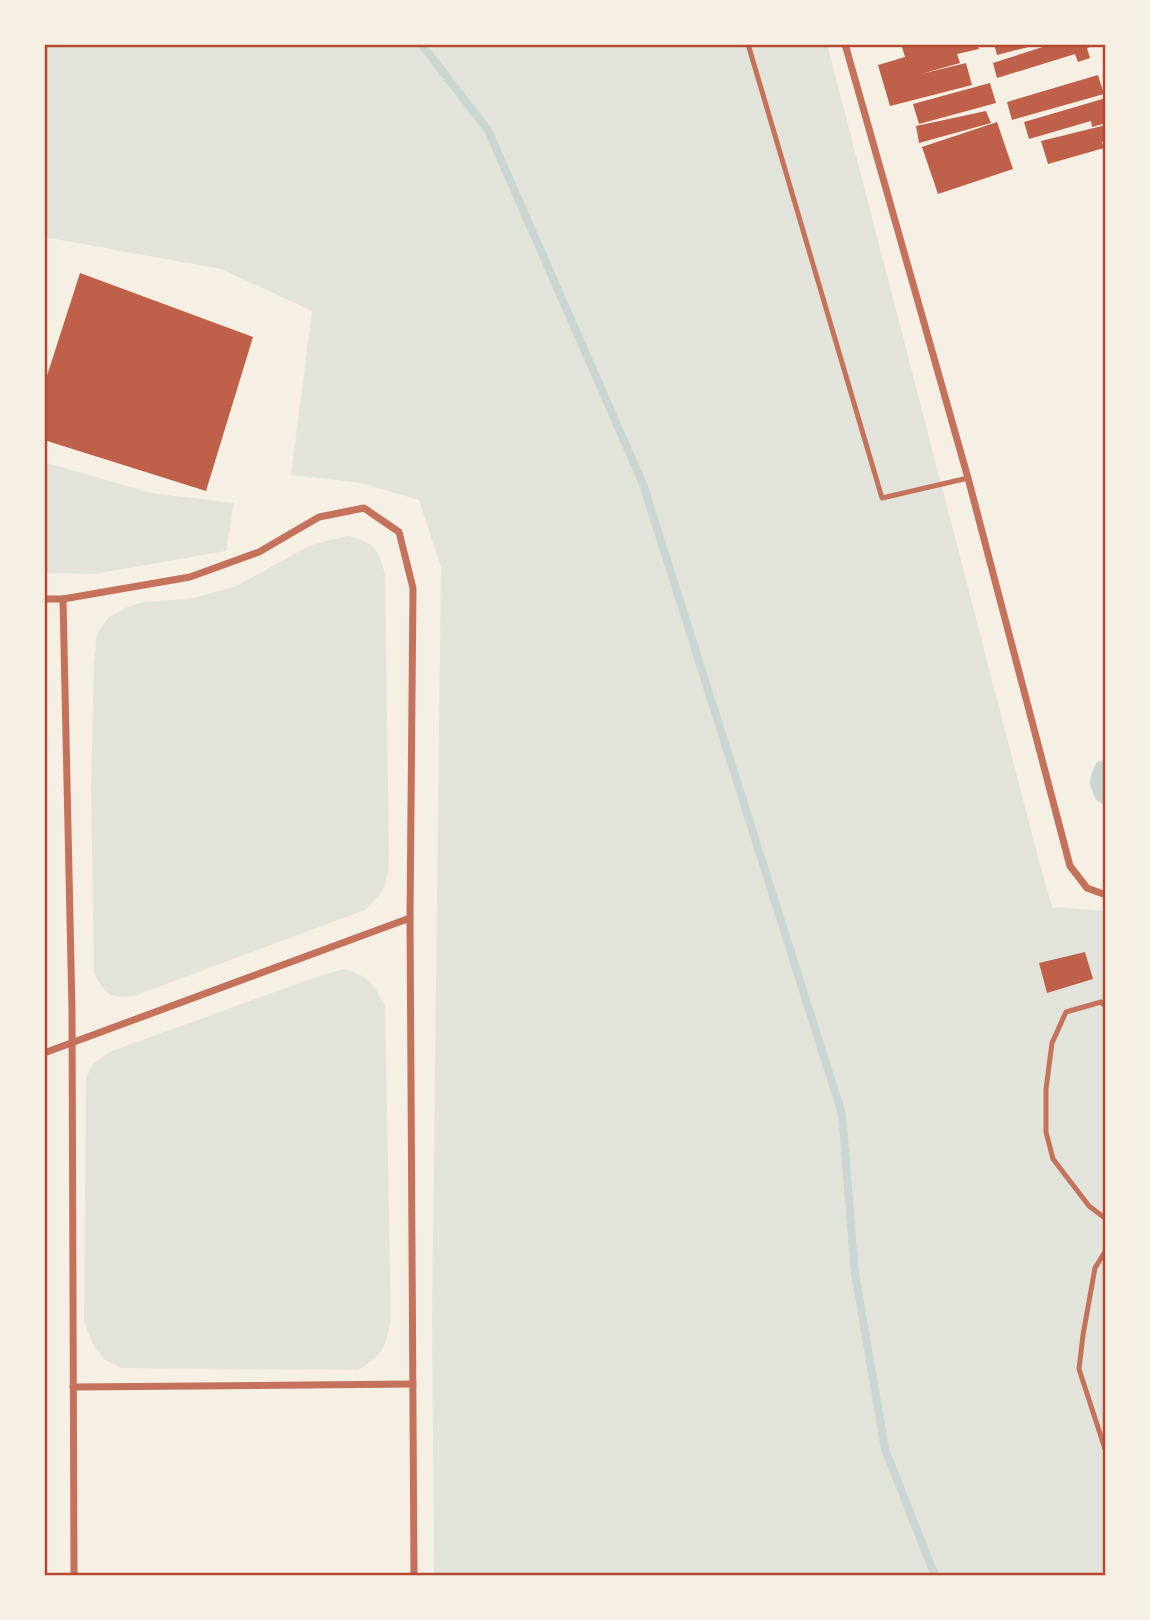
<svg xmlns="http://www.w3.org/2000/svg" width="1150" height="1620" viewBox="0 0 1150 1620" font-family="'Roboto Serif',serif">
	<style>
		.green { fill: #e2e4dc }
		.water { fill: #c9d6d2 }
		.lines { fill: none; stroke-linecap: round; stroke-linejoin: round }
		.stream { stroke: #c9d6d2; stroke-width: 8 }
		.building { fill: #bf614a }
		.service { stroke: #c5725c; stroke-width: 5 }
		.minor { stroke: #c5725c; stroke-width: 7 }
		.neatline { fill: none; stroke: #b5482f; stroke-width: 2.5 }
	</style>
	<rect width="100%" height="100%" fill="#f6efe4"/>
	<g class="green">
		<polygon points="44,44 827,44 1040,865 1052,907 1106,911 1106,1576 494,1576 434,1574 432,1318 441,567 419,500 361,483 291,475 312,311 221,269 44,237"/>
		<polygon points="44,462 151,493 234,503 226,551 94,574 44,573"/>
		<path d="M349 536C375 543 378 548 385 574L389 857C388 884 385 891 365 910L134 996C109 999 107 995 94 974L91 787 94 663 97 633 109 617 125 608 144 602 190 599 236 586 309 546 330 540Z"/>
		<path d="M345 969C370 977 374 984 385 1007L391 1316C386 1347 385 1353 358 1370L121 1368 105 1360 93 1344 84 1321 86 1078 93 1064 109 1052 322 975Z"/>
	</g>
	<path class="water" d="M1106 760V805L1097 801C1088 784 1088 779 1097 762Z"/>
	<g class="lines">
		<polyline class="stream" points="421,44 488,130 643,484 842,1114 855,1273 885,1449 935,1576"/>
	</g>
	<g class="building">
		<polygon points="901,44 977,44 979,49 957,54 960,63 921,74 966,63 972,85 890,106 878,65 905,57"/>
		<polygon points="994,44 1036,44 1036,45 997,55"/>
		<polygon points="1052,44 1098,44 1087,48 1090,58 1078,62 1075,54 997,78 993,63"/>
		<polygon points="1098,75 1104,94 1012,120 1007,102"/>
		<polygon points="990,83 996,103 919,124 913,104"/>
		<polygon points="1106,98 1106,123 1092,127 1091,121 1029,139 1024,122"/>
		<polygon points="986,111 991,123 919,143 916,126"/>
		<polygon points="997,122 1013,169 938,194 922,147"/>
		<polygon points="1106,125 1106,141 1102,142 1104,148 1048,164 1041,141"/>
		<polygon points="80,273 253,337 206,491 44,440 44,385"/>
		<polygon points="1085,952 1093,979 1047,993 1039,963"/>
	</g>
	<g class="lines">
		<g class="service">
			<polyline points="748,44 882,498 968,478"/>
			<polyline points="1106,1007 1101,1002 1066,1012 1052,1043 1046,1089 1046,1132 1053,1159 1089,1206 1106,1219"/>
			<polyline points="1106,1250 1095,1268 1083,1335 1079,1369 1106,1452"/>
		</g>
		<g class="minor">
			<polyline points="845,44 968,478 1070,866 1087,888 1106,895"/>
			<polyline points="44,599 63,599 190,577 259,552 319,517 364,508 399,532 413,588 410,918 414,1576"/>
			<polyline points="63,599 72,1011 74,1576"/>
			<polyline points="44,1053 410,918"/>
			<polyline points="73,1387 413,1384"/>
		</g>
	</g>
	<rect width="1150" height="1620" fill="none" stroke="#f6efe4" stroke-width="91"/>
	<rect x="46" y="46" width="1058" height="1528" class="neatline"/>
</svg>
